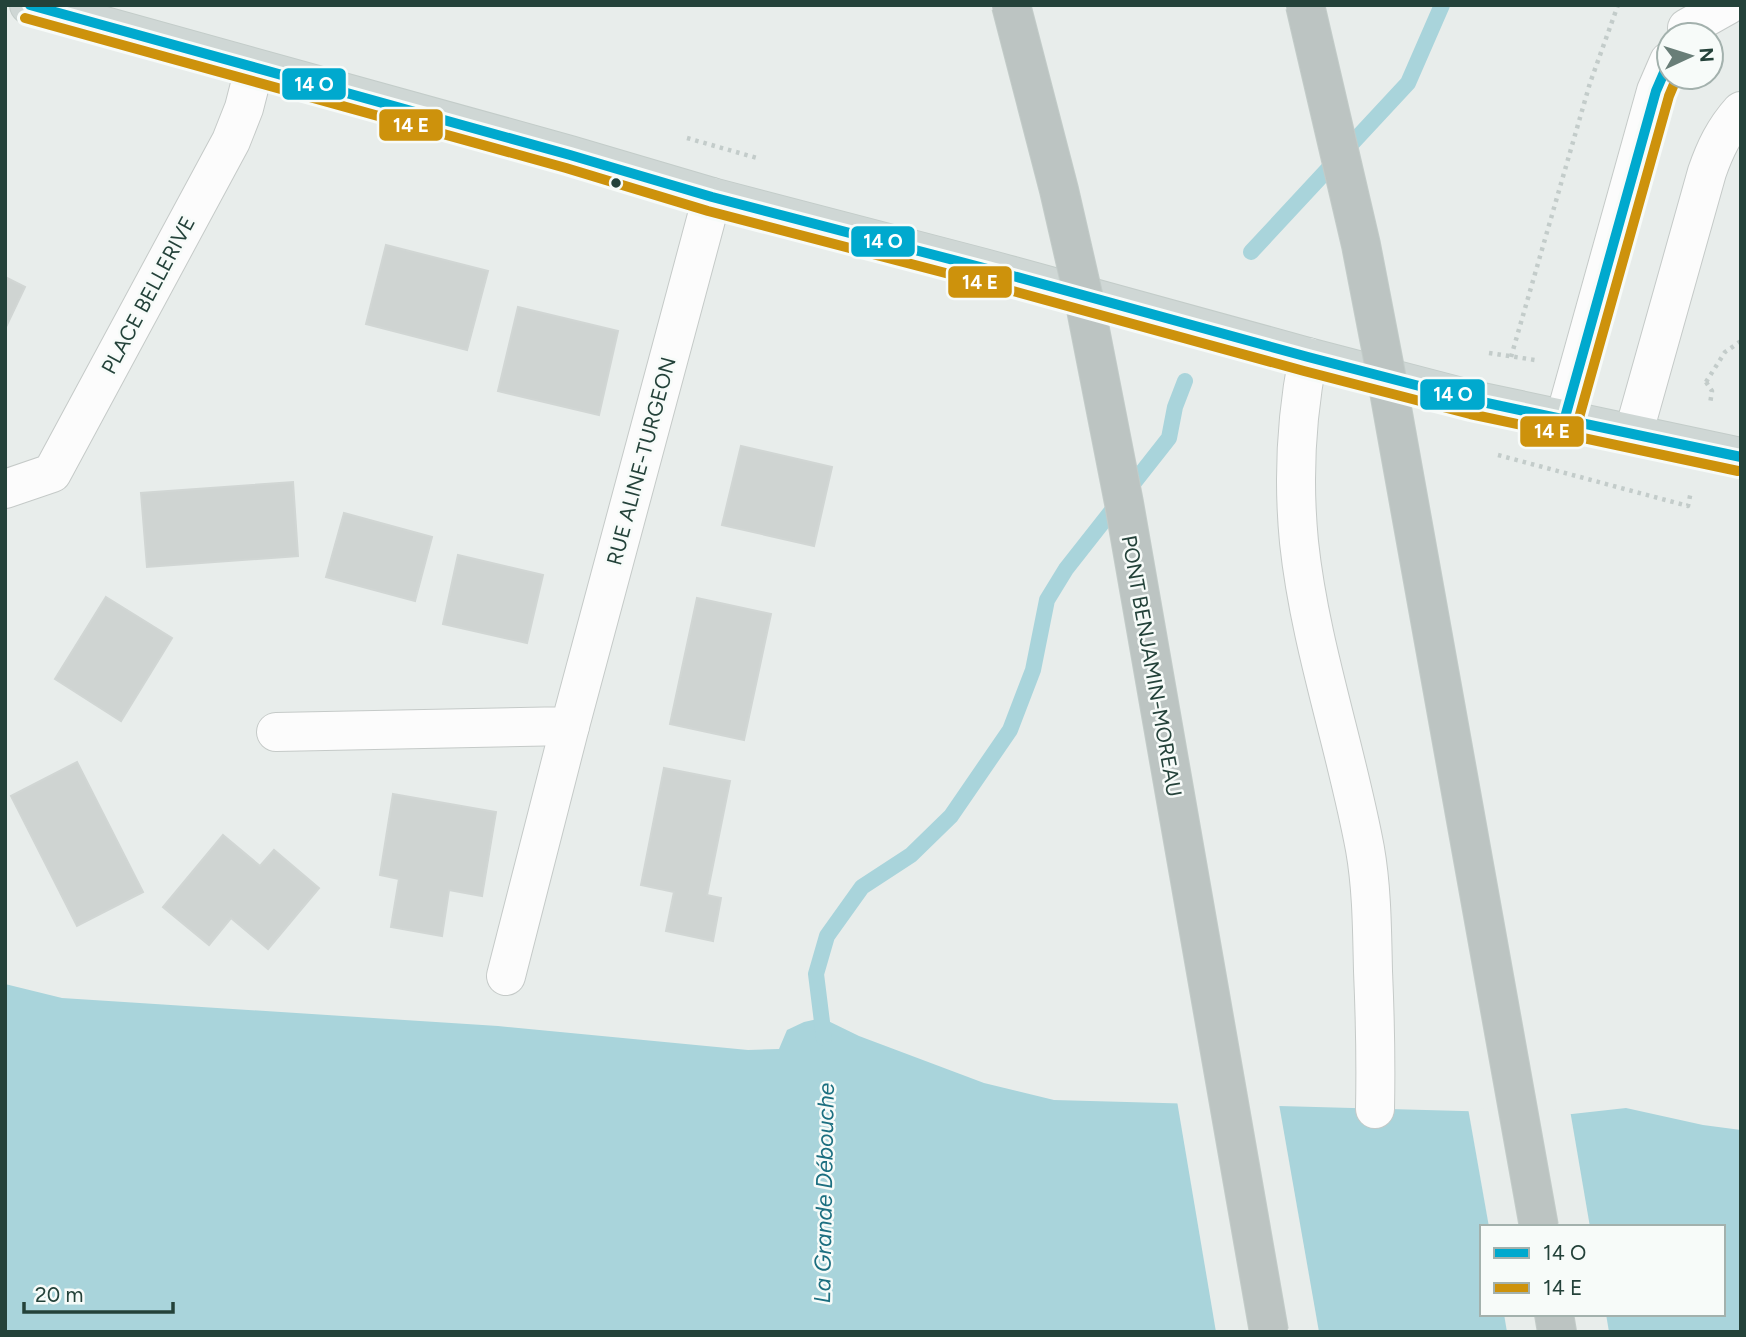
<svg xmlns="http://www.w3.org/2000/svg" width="1746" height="1337" viewBox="0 0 1746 1337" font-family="Figtree,sans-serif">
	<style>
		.water { fill: #a9d4db; fill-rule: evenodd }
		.pier { fill: #e8edeb }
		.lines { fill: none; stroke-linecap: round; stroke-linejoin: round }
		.stream { stroke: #a9d4db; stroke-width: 16 }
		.building { fill: #cfd4d2; stroke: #d1d6d4; stroke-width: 2 }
		.minor-casing { stroke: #c5cac8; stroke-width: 40 }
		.major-casing { stroke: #c3ccc9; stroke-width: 40 }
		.highway-casing { stroke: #c3ccc9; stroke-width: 40 }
		.path { stroke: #c3ccca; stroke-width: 4.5; stroke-dasharray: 3.5 5; stroke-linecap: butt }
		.minor { stroke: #fcfcfc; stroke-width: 38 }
		.major { stroke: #cfd7d5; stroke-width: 38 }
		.highway { stroke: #bcc4c2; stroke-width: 38 }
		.highway-bridge-casing { stroke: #c3ccc9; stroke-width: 40; stroke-linecap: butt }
		.highway-bridge { stroke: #bcc4c2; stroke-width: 38 }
		.bus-1-casing { stroke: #f7fbf9; stroke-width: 16 }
		.bus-2-casing { stroke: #f7fbf9; stroke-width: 16 }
		.bus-1 { stroke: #00a9ce; stroke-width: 10 }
		.bus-2 { stroke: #cd920c; stroke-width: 10 }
		.bus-dot { fill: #24423a; stroke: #f7fbf9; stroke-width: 2.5 }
		.labels { text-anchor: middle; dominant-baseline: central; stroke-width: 5; stroke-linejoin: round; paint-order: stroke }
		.street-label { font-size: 21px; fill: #24423a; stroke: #f7fbf9 }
		.water-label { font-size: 23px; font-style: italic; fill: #1c6f80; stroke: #f7fbf9 }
		.line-badge { stroke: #f7fbf9; stroke-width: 2.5 }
		.badge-label { font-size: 19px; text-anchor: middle; font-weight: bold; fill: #fff }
	</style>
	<rect width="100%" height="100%" fill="#e8edeb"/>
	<path class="water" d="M5 984 62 998 498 1026 748 1050 779 1049 787 1030 804 1022 822 1018 859 1036 984 1083 1054 1100 1572 1114 1626 1108 1703 1125 1741 1130V1332H5ZM1482 1227H1723V1314H1482Z"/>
	<g class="pier">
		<polygon points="1177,1101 1279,1104 1319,1332 1216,1332"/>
		<polygon points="1468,1108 1570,1110 1590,1227 1489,1227"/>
		<polygon points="1504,1314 1606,1314 1609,1332 1507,1332"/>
	</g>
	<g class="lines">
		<g class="stream">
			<polyline points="1251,252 1408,83 1442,5"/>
			<polyline points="824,1038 816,974 827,936 862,887 911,855 951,816 1010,730 1033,670 1047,600 1066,569 1169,438 1175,407 1185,381"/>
		</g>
	</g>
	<g class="building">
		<polygon points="386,245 488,271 467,350 366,324"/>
		<polygon points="5,277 25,287 5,329"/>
		<polygon points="518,307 618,331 599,415 498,391"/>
		<polygon points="741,446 832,467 814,546 722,525"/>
		<polygon points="293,482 298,556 147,567 141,493"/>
		<polygon points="344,513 432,537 415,601 326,577"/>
		<polygon points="458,555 543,575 527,643 443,624"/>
		<polygon points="106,597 172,638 121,721 55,679"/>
		<polygon points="697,598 771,614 744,740 670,724"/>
		<polygon points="77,762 143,892 77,926 11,796"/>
		<polygon points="664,768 730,781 707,895 721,898 713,941 666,931 674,892 641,885"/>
		<polygon points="393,794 496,812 482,896 449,890 442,936 391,927 399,879 380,875"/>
		<polygon points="223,835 260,866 274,850 319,888 268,949 231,918 209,945 163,907"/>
	</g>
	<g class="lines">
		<defs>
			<g id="minor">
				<polyline points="1687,28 1728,5"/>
				<path d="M1308 357C1296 418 1293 480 1299 542 1310 646 1346 746 1365 849 1372 889 1372 930 1373 971 1375 1017 1376 1063 1375 1109"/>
				<polyline points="1564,421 1656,91 1669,61"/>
				<path d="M1633 435 1707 172C1715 149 1724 130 1741 111"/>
				<polyline points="5,489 52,473 231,141 244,108 254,69"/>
				<polyline points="276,732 570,726 712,197"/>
				<polyline points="506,976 570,726"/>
			</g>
			<polyline id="major" points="29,5 570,155 712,197 984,268 1308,357 1473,400 1741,457"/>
			<polyline id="highway" points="1554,1314 1557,1332"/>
		</defs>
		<use href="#minor" class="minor-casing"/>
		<use href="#major" class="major-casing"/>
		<use href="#highway" class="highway-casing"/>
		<g class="path">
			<polyline points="687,138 757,158"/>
			<polyline points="1489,353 1535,360"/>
			<polyline points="1511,357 1590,83 1618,5"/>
			<polyline points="1706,382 1712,391 1710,404"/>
			<polyline points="1706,382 1725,352 1741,341"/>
			<polyline points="1498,455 1688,506 1691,491"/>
		</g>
		<use href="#minor" class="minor"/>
		<use href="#major" class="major"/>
		<use href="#highway" class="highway"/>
		<defs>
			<g id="highway-bridge">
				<polyline points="1011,5 1059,190 1084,299 1124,503 1269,1332"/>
				<polyline points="1305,5 1361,245 1385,369 1539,1227"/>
			</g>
		</defs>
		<use href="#highway-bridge" class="highway-bridge-casing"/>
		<use href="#highway-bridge" class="highway-bridge"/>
		<defs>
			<g id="bus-1">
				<polyline points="30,5 570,155 712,197 984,268 1308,357 1473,400 1741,457"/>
				<polyline points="1564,421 1656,91 1669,61"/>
			</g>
			<g id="bus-2">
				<polyline points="25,18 566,168 708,211 980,282 1304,371 1470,414 1738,471"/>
				<polyline points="1577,425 1669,96 1677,77"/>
			</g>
		</defs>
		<use href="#bus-1" class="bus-1-casing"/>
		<use href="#bus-2" class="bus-2-casing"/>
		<use href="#bus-1" class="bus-1"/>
		<use href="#bus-2" class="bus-2"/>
	</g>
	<circle class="bus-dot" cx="616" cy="183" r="6"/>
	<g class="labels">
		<g class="street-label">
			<text transform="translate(148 295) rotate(-62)">PLACE BELLERIVE</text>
			<text transform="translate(641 461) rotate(-75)">RUE ALINE-TURGEON</text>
			<text transform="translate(1152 666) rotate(80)">PONT BENJAMIN-MOREAU</text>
		</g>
		<g class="water-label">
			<text transform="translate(824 1193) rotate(-89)">La Grande Débouche</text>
		</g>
	</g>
	<g class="line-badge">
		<rect x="281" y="67" width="66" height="34" rx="7" fill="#00a9ce"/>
		<rect x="378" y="108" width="66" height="34" rx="7" fill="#cd920c"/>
		<rect x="850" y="225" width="66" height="33" rx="7" fill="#00a9ce"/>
		<rect x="947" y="265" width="66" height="34" rx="7" fill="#cd920c"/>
		<rect x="1419" y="378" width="67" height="33" rx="7" fill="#00a9ce"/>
		<rect x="1519" y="415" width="66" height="33" rx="7" fill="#cd920c"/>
	</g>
	<g class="badge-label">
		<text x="314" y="91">14 O</text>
		<text x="411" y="132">14 E</text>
		<text x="883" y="248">14 O</text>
		<text x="980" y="289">14 E</text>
		<text x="1453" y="401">14 O</text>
		<text x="1552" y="438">14 E</text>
	</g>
	<rect width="1746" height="1337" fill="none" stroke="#24423a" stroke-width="14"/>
	<rect x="1480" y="1225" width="245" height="91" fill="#f7fbf9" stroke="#a3b1ad" stroke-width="2"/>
	<rect x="1494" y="1248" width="35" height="10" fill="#00a9ce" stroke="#a3b1ad" stroke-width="2"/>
	<text x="1543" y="1260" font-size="21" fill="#24423a">14 O</text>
	<rect x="1494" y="1283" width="35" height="10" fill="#cd920c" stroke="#a3b1ad" stroke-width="2"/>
	<text x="1543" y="1295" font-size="21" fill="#24423a">14 E</text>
	<g transform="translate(1690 56) rotate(86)"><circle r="33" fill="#f7fbf9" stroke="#a3b1ad" stroke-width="2"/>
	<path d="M0-5L12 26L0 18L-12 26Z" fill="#697e78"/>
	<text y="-10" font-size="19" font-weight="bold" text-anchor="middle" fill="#24423a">N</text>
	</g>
	<path d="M24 1302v10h149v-10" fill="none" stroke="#24423a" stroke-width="3.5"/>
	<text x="35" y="1302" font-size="21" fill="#24423a" stroke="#f7fbf9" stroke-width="5" paint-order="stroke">20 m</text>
</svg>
